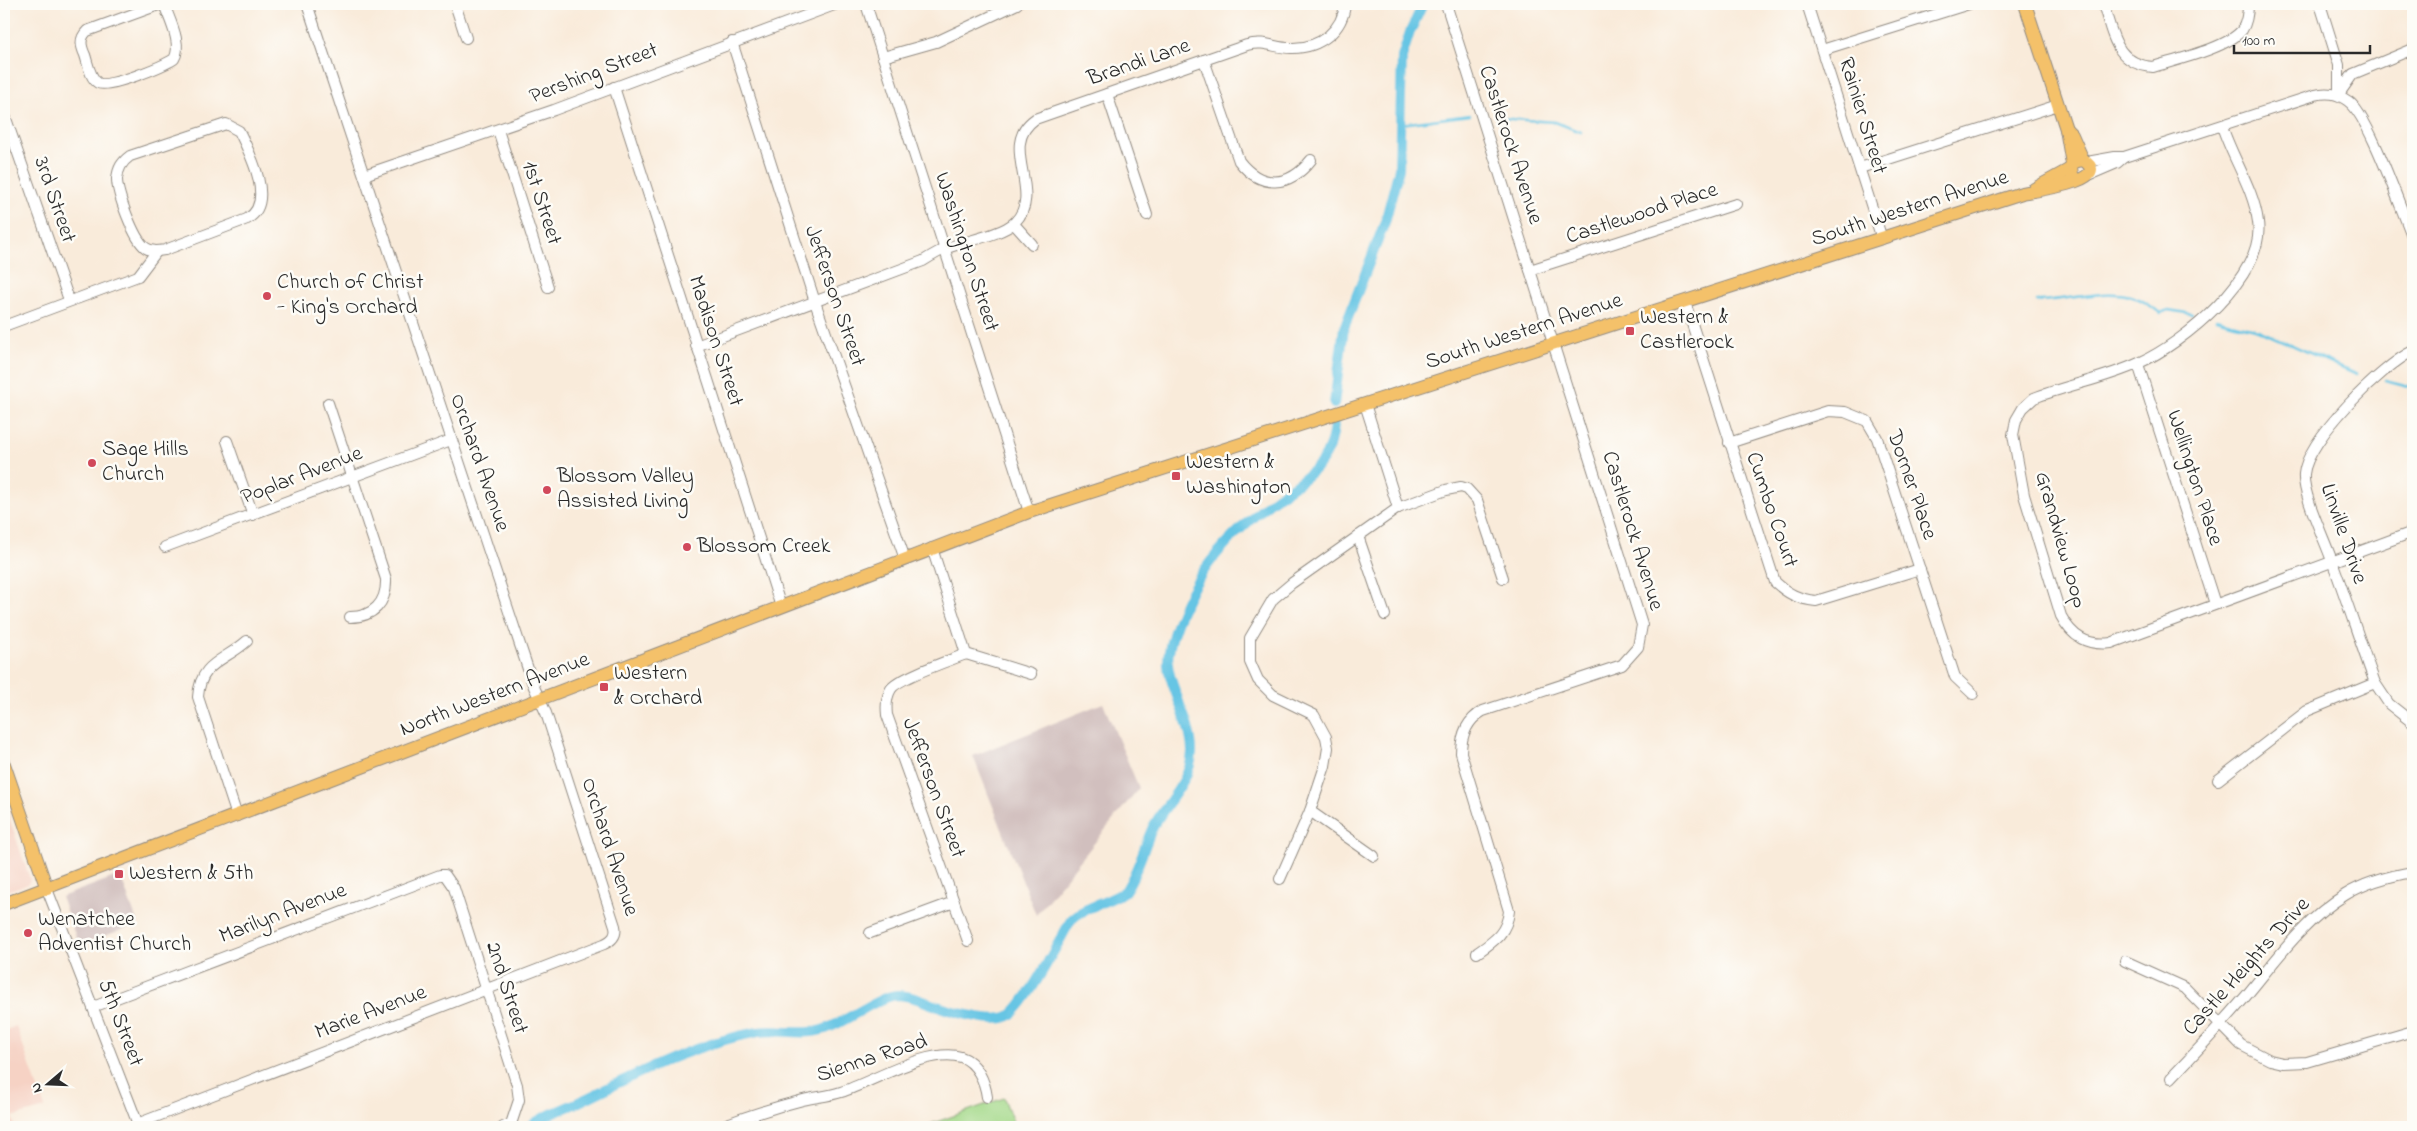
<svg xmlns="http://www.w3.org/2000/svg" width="2417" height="1131" viewBox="0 0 2417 1131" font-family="'Indie Flower',sans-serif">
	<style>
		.built { fill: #f6d2c4 }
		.industrial { fill: #d1bfbe }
		.green { fill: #a4d98a; stroke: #68825a }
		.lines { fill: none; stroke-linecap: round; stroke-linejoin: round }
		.stream { stroke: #66c5e4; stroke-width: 2.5 }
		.canal { stroke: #66c5e4; stroke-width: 10 }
		.minor-casing { stroke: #928b82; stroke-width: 12 }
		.major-casing { stroke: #928b82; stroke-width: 14 }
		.minor { stroke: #fff; stroke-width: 10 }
		.major { stroke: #f4c16a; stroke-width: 12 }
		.poi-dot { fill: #d1495b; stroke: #fdfcf7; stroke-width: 2 }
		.labels { text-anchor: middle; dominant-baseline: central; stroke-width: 5; stroke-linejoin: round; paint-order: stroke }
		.street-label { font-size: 22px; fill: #2b2b2b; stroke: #fdfcf7 }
		.poi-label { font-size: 22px; fill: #2b2b2b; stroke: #fdfcf7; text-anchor: start }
	</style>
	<rect width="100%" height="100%" fill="#fdfcf7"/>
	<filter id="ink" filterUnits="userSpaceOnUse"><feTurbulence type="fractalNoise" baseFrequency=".02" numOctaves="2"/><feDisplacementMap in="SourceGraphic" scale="10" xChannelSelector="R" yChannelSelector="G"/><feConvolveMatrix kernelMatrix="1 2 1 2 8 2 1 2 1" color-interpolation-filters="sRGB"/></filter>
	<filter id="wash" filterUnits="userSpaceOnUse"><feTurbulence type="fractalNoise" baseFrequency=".0096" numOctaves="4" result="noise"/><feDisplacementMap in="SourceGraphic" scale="20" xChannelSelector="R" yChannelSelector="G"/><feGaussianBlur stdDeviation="1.12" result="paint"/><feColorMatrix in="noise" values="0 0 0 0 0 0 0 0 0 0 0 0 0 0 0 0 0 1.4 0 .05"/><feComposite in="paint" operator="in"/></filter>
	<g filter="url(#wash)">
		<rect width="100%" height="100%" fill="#f9ebda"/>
		<g class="built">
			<polygon points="4,803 30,879 28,884 4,892"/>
			<polygon points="16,1026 45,1108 12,1117 15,1127 4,1127 4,1031"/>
		</g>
		<g class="industrial">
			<polygon points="1103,703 1139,788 1036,915 973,756"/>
			<polygon points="120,875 138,924 79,945 61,897"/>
		</g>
		<polygon class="green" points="1004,1098 1015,1127 922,1127"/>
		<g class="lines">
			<g class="stream">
				<polyline points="1497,118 1555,122 1581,132"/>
				<polyline points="1401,124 1470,115"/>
				<path d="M2037 301C2065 301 2104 289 2130 296 2142 299 2151 306 2160 313L2169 310 2192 314"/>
				<polyline points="2216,319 2258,330 2357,374"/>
				<polyline points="2385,380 2413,387"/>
			</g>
			<g class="canal">
				<polyline points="1334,404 1344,328 1385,222 1399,169 1402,57 1410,32 1423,4"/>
				<path d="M529 1127C545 1114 565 1109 583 1100 639 1073 696 1043 758 1032 780 1029 801 1036 822 1030 846 1023 876 997 897 995 912 995 924 1002 937 1006 954 1012 991 1023 1007 1017 1025 1009 1060 939 1071 920 1086 905 1109 903 1125 891 1138 872 1143 849 1152 829 1165 803 1191 782 1192 752 1192 736 1186 720 1180 705 1176 692 1169 678 1168 665 1167 641 1184 603 1196 583 1213 553 1242 527 1267 505 1299 478 1333 471 1334 421"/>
			</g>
		</g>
	</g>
	<g filter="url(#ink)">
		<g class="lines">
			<defs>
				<g id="minor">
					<path d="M161 4 87 31C79 39 81 46 85 55 88 64 90 78 98 83 108 89 163 66 174 59 183 44 169 19 164 4"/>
					<polyline points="455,4 466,38"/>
					<polyline points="866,4 1029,512"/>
					<path d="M1446 4 1642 625 1638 647 1622 665 1483 711C1467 720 1461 734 1461 753L1509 911C1507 933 1494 941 1477 953"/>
					<polyline points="1807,4 1882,239"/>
					<path d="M2103 4C2113 34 2115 64 2153 67 2175 60 2228 48 2242 30 2247 22 2248 13 2248 4"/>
					<polyline points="2320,4 2339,65 2339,95"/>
					<polyline points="732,42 815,302 905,559"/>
					<polyline points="1822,50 1969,4"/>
					<polyline points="883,57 936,42 1017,4"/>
					<path d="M1204 60 1239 161C1261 189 1289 188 1311 160"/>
					<polyline points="614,87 781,607"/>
					<polyline points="1107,94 1147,215"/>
					<polyline points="2339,94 2353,74 2413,49"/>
					<polyline points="4,113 69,300"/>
					<path d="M226 124 239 131C250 153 276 203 247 219L165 250C158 251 152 252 146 248 134 240 117 193 117 179 118 168 122 162 130 156Z"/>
					<path d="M2222 126C2232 158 2254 189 2258 222 2266 276 2182 344 2139 363 2107 378 2068 385 2034 398L2023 408 2016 420 2013 435 2024 495 2061 616C2072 637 2087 646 2111 643L2413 532"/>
					<polyline points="498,130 548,287"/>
					<path d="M2087 162 2115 157H2124L2315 95C2327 92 2337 93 2348 101 2369 115 2401 210 2413 238"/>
					<polyline points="1860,168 2058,105"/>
					<polyline points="364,175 554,110 837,4"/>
					<polyline points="2089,175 2117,163 2124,157"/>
					<polyline points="1014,224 1032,244"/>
					<polyline points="1530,270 1736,204"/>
					<path d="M1685 302 1775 582C1788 594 1798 599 1816 601L1920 569"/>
					<polyline points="4,326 138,276 157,251"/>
					<path d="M696 346 923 261C931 256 939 251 947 248 965 241 1002 235 1015 222 1045 192 997 146 1035 119L1247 45C1266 40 1276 49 1293 48 1320 48 1343 30 1345 4"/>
					<path d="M2413 351C2382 366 2307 439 2304 474 2302 494 2325 540 2332 561 2347 601 2360 642 2375 683L2389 704 2413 723"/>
					<polyline points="2138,364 2215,604"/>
					<path d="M328 403 386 579C387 603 373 617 350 617"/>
					<polyline points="227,441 253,515"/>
					<polyline points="1729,443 1828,411 1845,412 1867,421 1877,438 1955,677 1973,694"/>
					<polyline points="1398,508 1446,490 1461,487 1467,489 1477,500 1503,578"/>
					<polyline points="1358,536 1385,615"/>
					<polyline points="165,547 451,440"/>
					<polyline points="932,548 966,654"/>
					<path d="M966 654C951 660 898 678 891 689 886 697 886 706 887 715L968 941"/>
					<polyline points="966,654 1031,674"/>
					<polyline points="2218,780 2307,711 2375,683"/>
					<polyline points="1310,811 1374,856"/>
					<path d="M237 816 198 697C200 662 225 661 247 641"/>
					<polyline points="1280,879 1310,811 1325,766 1328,748 1326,737 1314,715 1273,695 1258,680 1250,662 1250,638 1273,599 1292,583 1398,508 1365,404"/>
					<polyline points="47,889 139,1127"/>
					<polyline points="870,933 954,902"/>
					<polyline points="2125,961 2185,988 2241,1045 2270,1060 2283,1063 2307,1062 2413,1031"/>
					<polyline points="93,1007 440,875 445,875 454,888 517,1085 519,1100 511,1124 503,1127"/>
					<path d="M2171 1078C2197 1051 2222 1024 2246 996 2276 960 2305 919 2345 895 2366 882 2389 876 2413 872"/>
					<path d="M137 1124 604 944C613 940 617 935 615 926L546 713 534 687 307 4"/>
					<path d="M719 1127C747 1116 775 1107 803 1100 816 1097 829 1096 841 1092 873 1082 928 1047 961 1057 977 1062 985 1082 987 1097"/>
				</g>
				<g id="major">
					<polyline points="2025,4 2066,129 2072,164"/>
					<polyline points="2066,129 2072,135 2083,160"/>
					<polyline points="2034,189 2070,169"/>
					<polyline points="4,764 47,889"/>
					<path d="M4 904 1029 512 2022 193C2030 191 2117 181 2083 160L2074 162 2071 167 2072 175 2076 180"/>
				</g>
			</defs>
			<use href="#minor" class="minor-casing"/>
			<use href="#major" class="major-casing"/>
			<use href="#minor" class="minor"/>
			<use href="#major" class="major"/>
		</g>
	</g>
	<g class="poi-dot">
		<circle cx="267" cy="296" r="5"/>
		<rect x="1625" y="326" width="10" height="10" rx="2.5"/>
		<circle cx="92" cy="463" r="5"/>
		<rect x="1171" y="471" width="10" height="10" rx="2.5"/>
		<circle cx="547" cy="490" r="5"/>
		<circle cx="687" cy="547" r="5"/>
		<rect x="599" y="682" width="10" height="10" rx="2.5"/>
		<rect x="114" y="869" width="10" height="10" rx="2.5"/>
		<circle cx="28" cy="933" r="5"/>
	</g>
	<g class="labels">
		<g class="street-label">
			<text transform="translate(1139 63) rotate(-19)">Brandi Lane</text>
			<text transform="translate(594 74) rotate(-21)">Pershing Street</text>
			<text transform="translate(1862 116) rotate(73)">Rainier Street</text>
			<text transform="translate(1510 145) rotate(72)">Castlerock Avenue</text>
			<text transform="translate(54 200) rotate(71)">3rd Street</text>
			<text transform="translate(541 203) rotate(72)">1st Street</text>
			<text transform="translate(1910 209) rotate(-18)">South Western Avenue</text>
			<text transform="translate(1642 214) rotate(-18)">Castlewood Place</text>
			<text transform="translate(966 252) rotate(72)">Washington Street</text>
			<text transform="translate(834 296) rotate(71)">Jefferson Street</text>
			<text transform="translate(1524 332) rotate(-18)">South Western Avenue</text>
			<text transform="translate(715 341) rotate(72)">Madison Street</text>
			<text transform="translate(479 463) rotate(71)">Orchard Avenue</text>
			<text transform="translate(302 476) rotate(-21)">Poplar Avenue</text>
			<text transform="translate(2194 478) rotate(72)">Wellington Place</text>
			<text transform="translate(1911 485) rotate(71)">Dorner Place</text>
			<text transform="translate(1771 510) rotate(71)">Cumbo Court</text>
			<text transform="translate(1632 531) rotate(73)">Castlerock Avenue</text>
			<text transform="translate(2343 534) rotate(71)">Linville Drive</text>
			<text transform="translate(2060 540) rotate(74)">Grandview Loop</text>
			<text transform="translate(495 695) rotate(-21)">North Western Avenue</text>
			<text transform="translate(933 788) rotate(70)">Jefferson Street</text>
			<text transform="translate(609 847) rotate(72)">Orchard Avenue</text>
			<text transform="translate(283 914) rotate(-21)">Marilyn Avenue</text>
			<text transform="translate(2247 967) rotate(-48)">Castle Heights Drive</text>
			<text transform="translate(506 988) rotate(72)">2nd Street</text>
			<text transform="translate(371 1013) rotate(-21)">Marie Avenue</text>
			<text transform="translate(120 1023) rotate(69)">5th Street</text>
			<text transform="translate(872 1059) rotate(-18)">Sienna Road</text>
		</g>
		<g class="poi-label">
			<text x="277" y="283">Church of Christ<tspan x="277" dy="25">- King's Orchard</tspan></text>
			<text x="1640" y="318">Western &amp;<tspan x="1640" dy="25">Castlerock</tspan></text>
			<text x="102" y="450">Sage Hills<tspan x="102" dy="25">Church</tspan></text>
			<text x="1186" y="463">Western &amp;<tspan x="1186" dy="25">Washington</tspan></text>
			<text x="557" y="477">Blossom Valley<tspan x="557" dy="25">Assisted Living</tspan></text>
			<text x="697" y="547">Blossom Creek</text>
			<text x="614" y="674">Western<tspan x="614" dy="25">&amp; Orchard</tspan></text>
			<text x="129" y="874">Western &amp; 5th</text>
			<text x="38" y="920">Wenatchee<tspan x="38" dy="25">Adventist Church</tspan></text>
		</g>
	</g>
	<rect width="2417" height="1131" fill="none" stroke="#fdfcf7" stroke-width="20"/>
	<g transform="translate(48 1084) rotate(251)" stroke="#fdfcf7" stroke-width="4" paint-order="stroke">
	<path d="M0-4L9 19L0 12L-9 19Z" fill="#2b2b2b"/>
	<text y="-8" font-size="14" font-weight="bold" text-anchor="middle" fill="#2b2b2b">N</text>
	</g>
	<path d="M2234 45v8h136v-8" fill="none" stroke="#2b2b2b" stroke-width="2.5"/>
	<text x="2242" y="45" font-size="15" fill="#2b2b2b" stroke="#fdfcf7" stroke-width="4" paint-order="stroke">100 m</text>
</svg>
